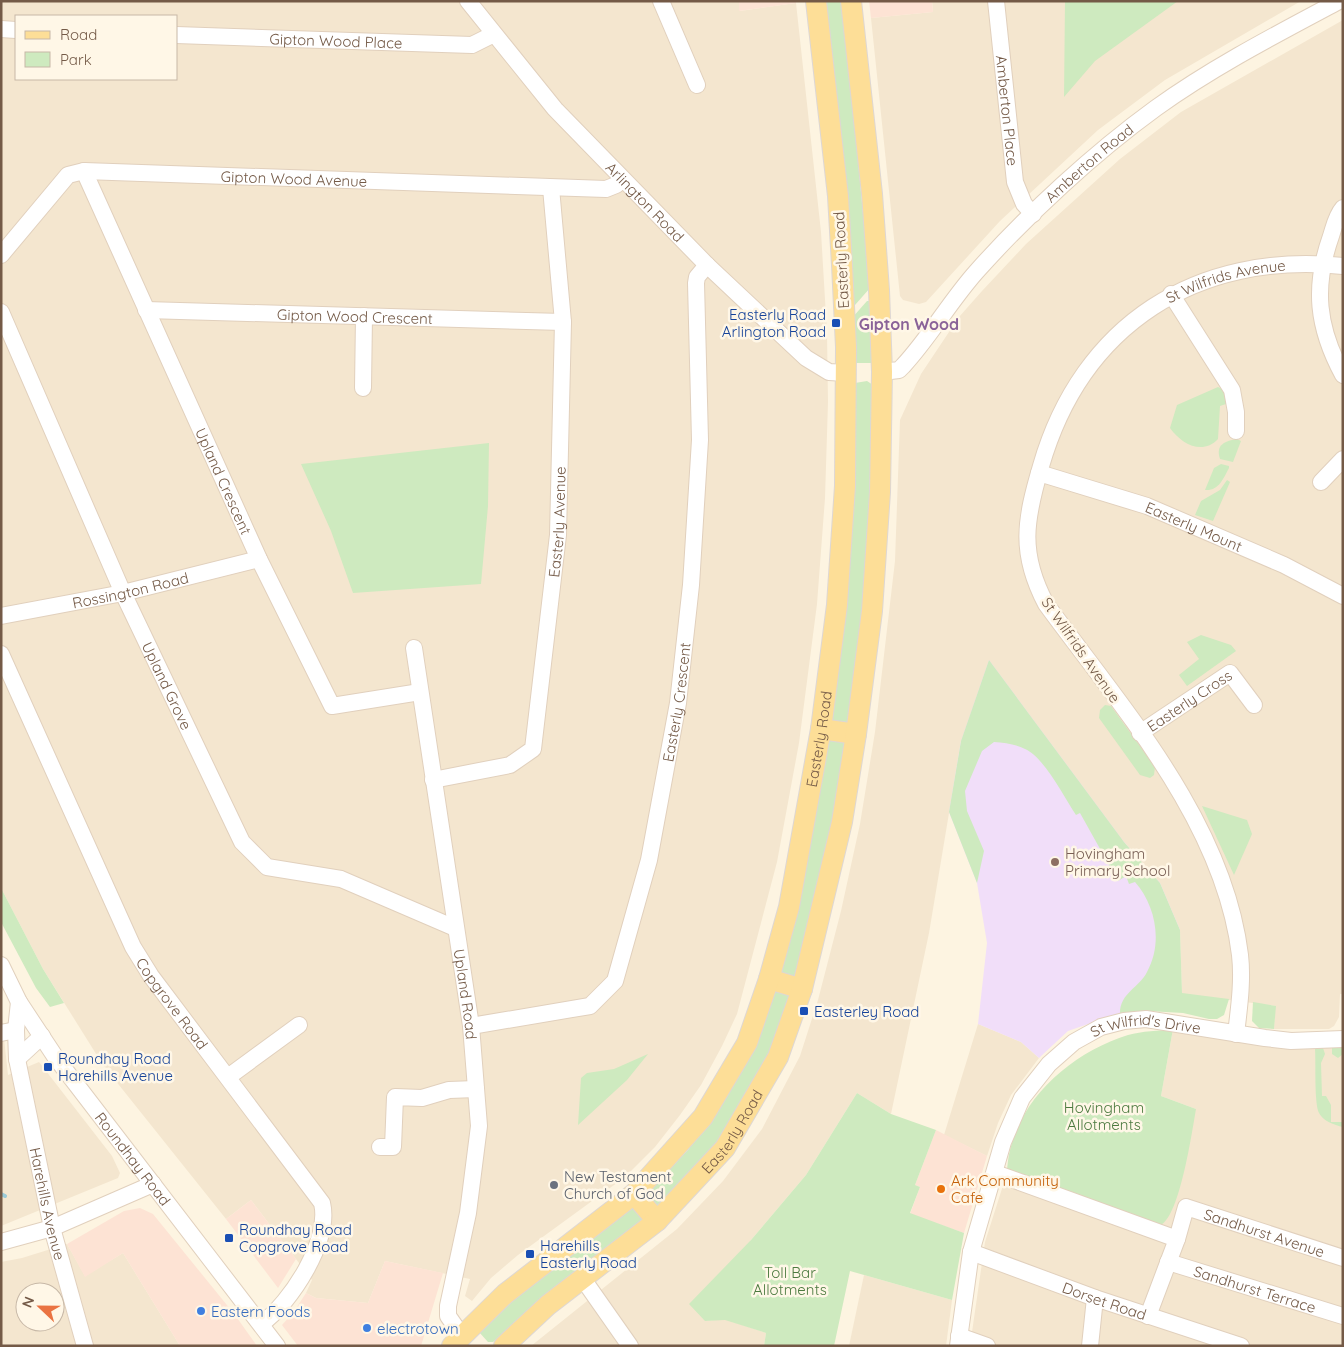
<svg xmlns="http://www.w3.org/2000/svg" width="1344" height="1347" viewBox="0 0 1344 1347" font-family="Quicksand,sans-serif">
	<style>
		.residential { fill: #f4e6cf; fill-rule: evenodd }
		.commercial { fill: #fde3d4 }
		.education { fill: #f1def9 }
		.green { fill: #ceeabf }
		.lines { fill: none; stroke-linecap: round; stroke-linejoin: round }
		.stream { stroke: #9bcbd8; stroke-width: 4 }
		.minor-casing { stroke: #e1d0bd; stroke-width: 18 }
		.major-casing { stroke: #ded7d3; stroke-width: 22 }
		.minor { stroke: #fff; stroke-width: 16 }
		.major { stroke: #fdde97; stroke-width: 20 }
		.transit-dot { fill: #1a4fb4; stroke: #fff7e7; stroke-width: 2 }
		.education-dot { fill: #8d6e63; stroke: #fff7e7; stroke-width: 2 }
		.worship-dot { fill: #6b7280; stroke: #fff7e7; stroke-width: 2 }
		.food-dot { fill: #e8710a; stroke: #fff7e7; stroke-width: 2 }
		.shop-dot { fill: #3f7fe0; stroke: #fff7e7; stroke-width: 2 }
		.labels { text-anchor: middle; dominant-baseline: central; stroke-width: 5; stroke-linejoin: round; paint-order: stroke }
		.street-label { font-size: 15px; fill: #745a47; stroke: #fff7e7 }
		.transit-label { font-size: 15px; fill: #164399; stroke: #fff7e7; text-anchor: start }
		.education-label { font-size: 15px; fill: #785e54; stroke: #fff7e7; text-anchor: start }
		.park-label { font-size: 15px; fill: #4c7a3f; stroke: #fff7e7 }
		.worship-label { font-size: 15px; fill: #5b616d; stroke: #fff7e7; text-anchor: start }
		.food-label { font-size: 15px; fill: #c56008; stroke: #fff7e7; text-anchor: start }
		.shop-label { font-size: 15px; fill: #366cbe; stroke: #fff7e7; text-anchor: start }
		.neighbourhood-label { font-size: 16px; font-weight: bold; fill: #8a6298; stroke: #fff7e7 }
	</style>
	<rect width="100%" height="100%" fill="#fdf4e1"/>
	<g class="residential">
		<path d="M1 1H739L740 11 796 3 821 232 827 333 828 402 825 498 817 604 799 743 777 862 737 1014 722 1046 701 1085 680 1115 655 1147 625 1177 518 1255 491 1278 472 1301 465 1296 470 1279 385 1261 368 1303 316 1298 306 1293 312 1280 251 1200 226 1219 103 1065 43 969 1 888ZM16 16H176V79H16Z"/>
		<polygon points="932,1 1301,1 1165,80 1098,130 1000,221 926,302 919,304 903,300 900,296 871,18 933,12"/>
		<polygon points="1343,20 1343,994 1340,994 1339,1017 1334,1026 1329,1029 1274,1029 1275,1006 1182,994 1180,930 1160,883 1124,842 961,741 929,933 891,1114 857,1093 806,1175 751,1240 705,1321 725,1319 766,1333 764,1346 531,1346 677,1229 723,1181 762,1129 800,1056 818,1000 841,911 860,824 875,732 895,561 900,420 921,374 959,317 982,291 1026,244 1120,159 1181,112"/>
		<polygon points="1,1011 8,1075 39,1062 112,1156 120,1173 118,1178 1,1226"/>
		<polygon points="978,1024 1021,1042 1039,1058 1011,1095 998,1123 987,1156 944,1135"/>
		<polygon points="1173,1029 1268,1046 1309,1049 1343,1046 1343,1346 970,1346 985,1242 1007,1173 1196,1109 1161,1096"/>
		<path d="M67 1244 85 1276 123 1253 180 1346H1V1262L22 1258ZM25 1292H55V1322H25Z"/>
		<polygon points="864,1275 952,1300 946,1346 849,1346"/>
	</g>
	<g class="commercial">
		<polygon points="739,1 796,1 796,3 739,11"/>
		<polygon points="869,1 932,1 933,12 871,18"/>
		<polygon points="936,1130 987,1156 964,1233 910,1214 920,1187 915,1185"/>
		<polygon points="251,1200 296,1259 278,1288 226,1219"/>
		<polygon points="140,1208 153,1214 235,1315 257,1346 180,1346 123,1253 85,1277 67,1244 124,1211"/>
		<polygon points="385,1261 443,1273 421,1346 298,1346 282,1325 293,1313 306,1293 316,1298 368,1303"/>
	</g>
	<polygon class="education" points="989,660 1124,842 1160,883 1180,930 1148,1011 1120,1013 1068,1031 1039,1058 1021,1042 978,1024 987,943 977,883 949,812 961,741"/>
	<g class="green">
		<polygon points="822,1 843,1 870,288 855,305 853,305"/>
		<polygon points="1065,1 1178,1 1095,61 1064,97"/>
		<polygon points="867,301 870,301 872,363 855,363 852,318"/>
		<polygon points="867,381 873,385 867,566 850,723 832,724 830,719 855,383"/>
		<path d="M1218 387 1222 389 1229 403 1220 406 1218 439C1203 455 1182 445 1170 428L1177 405Z"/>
		<path d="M1237 439 1241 441 1233 462 1220 459C1215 444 1226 441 1237 439Z"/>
		<polygon points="489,443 488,506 481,584 353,593 331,531 301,464"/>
		<path d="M1221 464 1229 466V468C1223 479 1219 491 1205 490L1214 468Z"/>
		<polygon points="1227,480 1230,482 1213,521 1195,515 1201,501 1220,490"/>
		<polygon points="1201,635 1231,645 1236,651 1187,686 1179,675 1199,659 1187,642"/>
		<path d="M989 660 1124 842 1160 883 1180 930 1182 993 1229 999 1224 1015 1217 1019H1209L1183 1013 1148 1011 1120 1013C1120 993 1139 988 1147 972 1163 943 1156 906 1135 882L1129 884 1126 876 1118 881 1080 813 1076 815C1064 797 1044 757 1025 749 1015 744 1005 743 994 742L982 751 965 791 967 811 984 851 977 883 949 812 961 741Z"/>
		<polygon points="1105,705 1111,706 1155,767 1154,775 1150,778 1140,775 1099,718 1100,710"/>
		<polygon points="827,739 846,741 829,846 798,978 779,976"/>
		<polygon points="1202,806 1247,820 1252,834 1234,875"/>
		<polygon points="1,888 43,969 64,1003 50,1007 36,988 1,922"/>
		<polygon points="774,990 791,996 768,1062 717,1144 659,1209 646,1194 688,1150 701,1132"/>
		<polygon points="1253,1002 1276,1006 1274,1029 1259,1028 1252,1021"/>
		<path d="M1173 1029 1161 1096 1196 1109C1192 1132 1180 1215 1161 1225L1007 1173C1009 1107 1067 1054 1128 1035 1142 1031 1159 1031 1173 1029Z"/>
		<polygon points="1343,1046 1343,1054 1338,1058 1332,1054 1332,1047"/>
		<path d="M1323 1048 1325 1054 1321 1063 1322 1096H1326L1331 1105V1122H1343V1127C1334 1125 1323 1121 1319 1113 1314 1103 1316 1062 1315 1049Z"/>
		<polygon points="648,1054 627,1080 578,1125 581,1078 587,1073 614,1069"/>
		<polygon points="857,1093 891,1114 936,1130 915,1185 920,1187 910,1213 964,1233 952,1300 850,1271 834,1346 764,1346 766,1333 725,1320 705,1321 689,1304 751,1240 806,1175"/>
		<polygon points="633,1206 645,1220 559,1285 493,1342 488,1342 479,1332 508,1301"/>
	</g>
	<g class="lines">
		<polyline class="stream" points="1,1194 5,1196"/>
		<defs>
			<g id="minor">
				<path id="s1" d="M468 1 555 109 707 265 806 358 829 372 845 373"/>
				<polyline points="661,1 697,85"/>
				<path id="s2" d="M996 1 1015 182 1024 204 1033 214"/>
				<polyline points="1,29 16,30"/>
				<path id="s3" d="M176 35 472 45 494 34"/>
				<path id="s4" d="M84 171 259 559 332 706 420 692"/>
				<path d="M1343 208C1336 216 1334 227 1331 236 1313 287 1317 327 1343 375"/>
				<path id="s5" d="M1 255 68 175 84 171 606 189 616 185 622 179"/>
				<polyline points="1171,294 1232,390 1236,412 1236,431"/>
				<path id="s6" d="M146 310 563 322"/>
				<path id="s7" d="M1 312 123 593 242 842 267 867 341 879 455 928"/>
				<path id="s8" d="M882 372 899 370 903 366C930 337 950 301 977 271 1028 214 1094 153 1156 108 1213 67 1277 34 1339 1"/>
				<polyline points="363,388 364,316"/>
				<path id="s9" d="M1039 473 1147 506 1284 565 1343 596"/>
				<polyline points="1321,482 1343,459"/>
				<path id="s10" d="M1 616 123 593 259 559"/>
				<path id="s11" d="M414 648 471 1026 479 1126 468 1213 448 1306V1316L462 1336"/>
				<path id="s12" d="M1 654 133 947 151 976 322 1203C331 1240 291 1303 261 1324"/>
				<path id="s13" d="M1140 733 1230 673 1254 705"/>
				<path id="s14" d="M433 780 510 765 533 749 558 535 563 322 551 188"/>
				<path id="s15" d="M1 965 19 1002 56 1058 277 1346"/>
				<path id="s16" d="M19 1002 16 1030 17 1059 52 1228 85 1346"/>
				<path id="s17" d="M471 1026 590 1006 615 981 649 860 678 703 691 585 700 440 696 283 697 277 707 265"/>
				<polyline points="1,1033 16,1030"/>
				<path id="s18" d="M1236 1034C1239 1008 1243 981 1240 955 1224 822 1122 708 1046 604 1019 553 1025 520 1041 466 1082 324 1197 251 1343 266"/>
				<polyline points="17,1059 42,1036"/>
				<polyline points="228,1077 299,1025"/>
				<polyline points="380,1147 393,1147 395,1097 422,1098 449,1090 476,1089"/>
				<polyline points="995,1173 1177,1239"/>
				<polyline points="1,1242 52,1228 153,1184"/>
				<path id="s19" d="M971 1252 1095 1298 1241 1346"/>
				<path id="s20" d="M1168 1262 1343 1316"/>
				<polyline points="583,1279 630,1346"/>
				<path id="s21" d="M1148 1316 1177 1239 1186 1207 1343 1258"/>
				<polyline points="959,1336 987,1346"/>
				<path id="s22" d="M958 1346 971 1252 1003 1142 1022 1098 1049 1064 1074 1042 1101 1027 1124 1021 1146 1019 1265 1038 1291 1041 1343 1039"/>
				<polyline points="1090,1346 1095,1298"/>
			</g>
			<g id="major">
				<polyline points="821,729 856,734"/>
				<polyline points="769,979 802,989"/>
				<polyline points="634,1194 657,1221"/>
				<path id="s23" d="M452 1346 505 1294 634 1194 703 1117 747 1043 769 979 789 907 821 729 837 605 845 486 846 347 842 265 838 196 816 1"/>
				<path id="s24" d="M504 1346 548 1305 657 1221 725 1148 778 1057 802 989 842 822 856 734 872 611 880 492 882 372 879 290 872 194 851 1"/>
			</g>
		</defs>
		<use href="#minor" class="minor-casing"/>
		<use href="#major" class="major-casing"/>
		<use href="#minor" class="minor"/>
		<use href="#major" class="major"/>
	</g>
	<g class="transit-dot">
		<rect x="831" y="318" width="10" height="10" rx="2.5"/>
		<rect x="799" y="1006" width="10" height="10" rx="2.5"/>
		<rect x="43" y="1062" width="10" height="10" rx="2.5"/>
		<rect x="224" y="1233" width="10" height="10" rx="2.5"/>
		<rect x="525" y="1249" width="10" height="10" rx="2.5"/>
	</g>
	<circle class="education-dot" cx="1055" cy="862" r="5"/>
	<circle class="worship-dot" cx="554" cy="1185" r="5"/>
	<circle class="food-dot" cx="941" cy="1189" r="5"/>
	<g class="shop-dot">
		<circle cx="201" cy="1311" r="5"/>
		<circle cx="367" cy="1328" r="5"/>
	</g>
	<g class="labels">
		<g class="street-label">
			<text stroke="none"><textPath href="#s3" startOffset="160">Gipton Wood Place</textPath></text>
			<text stroke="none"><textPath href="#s2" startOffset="110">Amberton Place</textPath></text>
			<text stroke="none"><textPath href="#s8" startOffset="299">Amberton Road</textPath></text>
			<text stroke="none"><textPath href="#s5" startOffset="331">Gipton Wood Avenue</textPath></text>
			<text stroke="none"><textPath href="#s1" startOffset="268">Arlington Road</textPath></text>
			<text transform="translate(841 260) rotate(-93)">Easterly Road</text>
			<text stroke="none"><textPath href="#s18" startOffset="905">St Wilfrids Avenue</textPath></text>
			<text stroke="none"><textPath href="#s6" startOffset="209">Gipton Wood Crescent</textPath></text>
			<text stroke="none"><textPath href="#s4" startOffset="340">Upland Crescent</textPath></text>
			<text stroke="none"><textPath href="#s14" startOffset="335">Easterly Avenue</textPath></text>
			<text stroke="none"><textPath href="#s9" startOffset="164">Easterly Mount</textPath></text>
			<text stroke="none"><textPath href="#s10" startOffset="132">Rossington Road</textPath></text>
			<text transform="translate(1081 650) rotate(55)">St Wilfrids Avenue</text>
			<text stroke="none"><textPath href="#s7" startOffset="409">Upland Grove</textPath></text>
			<text stroke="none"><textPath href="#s17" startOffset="442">Easterly Crescent</textPath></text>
			<text stroke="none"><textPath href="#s13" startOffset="59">Easterly Cross</textPath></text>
			<text stroke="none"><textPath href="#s23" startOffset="740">Easterly Road</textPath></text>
			<text stroke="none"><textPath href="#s11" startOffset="350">Upland Road</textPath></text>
			<text stroke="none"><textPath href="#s12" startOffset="390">Copgrove Road</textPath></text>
			<text stroke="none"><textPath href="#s22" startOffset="410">St Wilfrid's Drive</textPath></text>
			<text stroke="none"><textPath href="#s24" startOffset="315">Easterly Road</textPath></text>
			<text stroke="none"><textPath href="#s15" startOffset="235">Roundhay Road</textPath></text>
			<text stroke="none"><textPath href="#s16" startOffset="205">Harehills Avenue</textPath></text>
			<text stroke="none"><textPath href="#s21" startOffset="198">Sandhurst Avenue</textPath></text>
			<text stroke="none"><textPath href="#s20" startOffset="91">Sandhurst Terrace</textPath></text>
			<text stroke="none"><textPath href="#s19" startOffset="142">Dorset Road</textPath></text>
		</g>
		<g class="transit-label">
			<text x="826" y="314" text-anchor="end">Easterly Road<tspan x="826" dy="17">Arlington Road</tspan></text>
			<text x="814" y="1011">Easterley Road</text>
			<text x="58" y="1058">Roundhay Road<tspan x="58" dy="17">Harehills Avenue</tspan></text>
			<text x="239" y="1229">Roundhay Road<tspan x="239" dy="17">Copgrove Road</tspan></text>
			<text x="540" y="1245">Harehills<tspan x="540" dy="17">Easterly Road</tspan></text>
		</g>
		<g class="education-label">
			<text x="1065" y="853">Hovingham<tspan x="1065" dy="17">Primary School</tspan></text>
		</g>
		<g class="park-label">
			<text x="1104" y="1107">Hovingham<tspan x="1104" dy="17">Allotments</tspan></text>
			<text x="790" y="1272">Toll Bar<tspan x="790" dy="17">Allotments</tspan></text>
		</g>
		<g class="worship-label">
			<text x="564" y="1176">New Testament<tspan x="564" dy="17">Church of God</tspan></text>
		</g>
		<g class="food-label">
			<text x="951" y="1180">Ark Community<tspan x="951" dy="17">Cafe</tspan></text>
		</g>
		<g class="shop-label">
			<text x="211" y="1311">Eastern Foods</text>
			<text x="377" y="1328">electrotown</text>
		</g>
		<g class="neighbourhood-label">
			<text x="909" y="324">Gipton Wood</text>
		</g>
	</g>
	<rect width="1344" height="1347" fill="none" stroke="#745a47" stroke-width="5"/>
	<rect x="15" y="15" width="162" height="65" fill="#fff7e7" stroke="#c7b8a7"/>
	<rect x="25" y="31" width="25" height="8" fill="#fdde97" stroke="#c7b8a7"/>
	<text x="60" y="40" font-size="15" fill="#745a47">Road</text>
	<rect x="25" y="52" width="25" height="15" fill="#ceeabf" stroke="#c7b8a7"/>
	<text x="60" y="65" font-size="15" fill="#745a47">Park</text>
	<g transform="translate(40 1307) rotate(292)"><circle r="24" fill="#fff7e7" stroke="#c7b8a7"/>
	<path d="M0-4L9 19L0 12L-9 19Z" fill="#ea7342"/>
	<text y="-8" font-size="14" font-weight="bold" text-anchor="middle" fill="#745a47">N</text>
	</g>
</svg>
